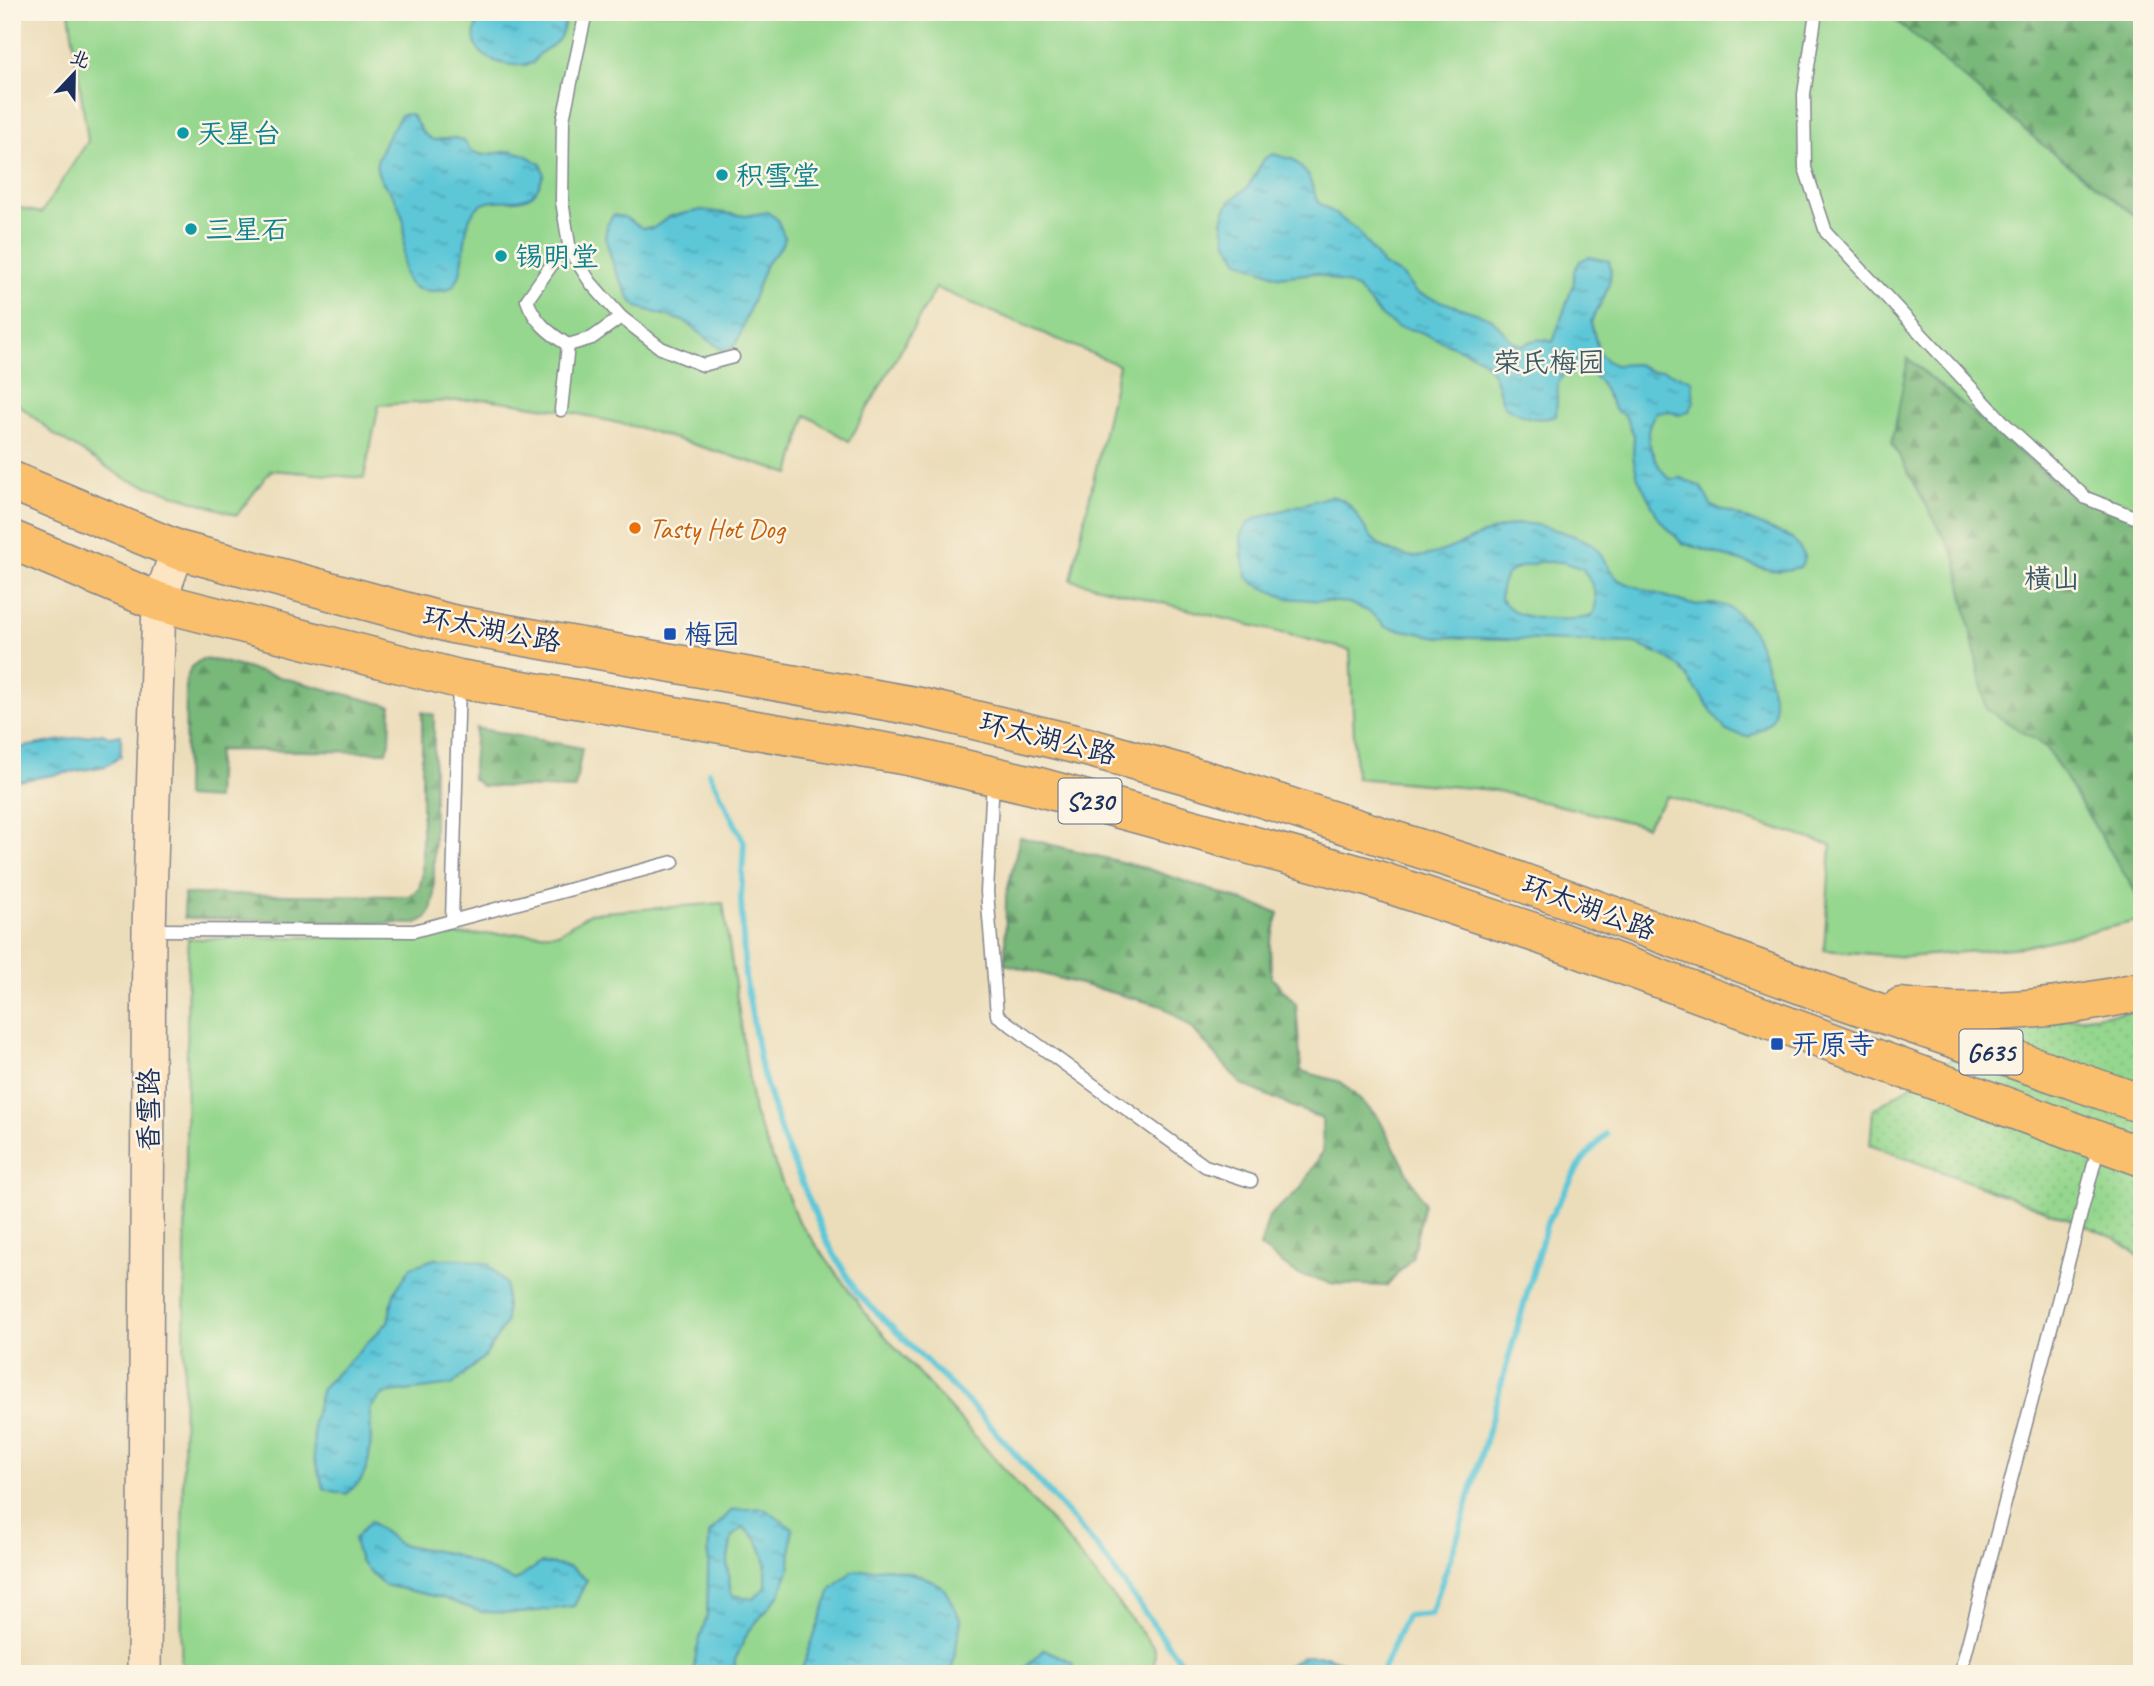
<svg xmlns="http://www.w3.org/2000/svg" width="2154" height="1686" viewBox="0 0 2154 1686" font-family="Caveat,'LXGW WenKai TC',sans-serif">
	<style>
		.grass { fill: url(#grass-dots); stroke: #588376; stroke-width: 2 }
		.forest { fill: url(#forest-firs); stroke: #4a746c; stroke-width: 2 }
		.green { fill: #95d78e; stroke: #588376; stroke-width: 2 }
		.water { fill: url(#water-ripples); stroke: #3c7b9b; stroke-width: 2; fill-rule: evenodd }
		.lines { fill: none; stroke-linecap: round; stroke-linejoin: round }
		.stream { stroke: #5dc7d8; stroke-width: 6 }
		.lane-casing { stroke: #84868c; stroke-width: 15 }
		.secondary-casing { stroke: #84868c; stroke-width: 36 }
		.highway-casing { stroke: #84868c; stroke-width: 41 }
		.lane { stroke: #fff; stroke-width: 12 }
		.secondary { stroke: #fde5c4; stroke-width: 33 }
		.highway { stroke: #f9bf6c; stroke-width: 38 }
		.culture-dot { fill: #0f9aa8; stroke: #fcf5e5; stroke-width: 2.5 }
		.food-dot { fill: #e8710a; stroke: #fcf5e5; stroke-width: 2.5 }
		.transit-dot { fill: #1a4fb4; stroke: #fcf5e5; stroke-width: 2.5 }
		.labels { text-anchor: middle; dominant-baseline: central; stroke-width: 5; stroke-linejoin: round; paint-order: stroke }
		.shield { fill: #fcf5e5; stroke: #5e6a86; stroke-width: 2 }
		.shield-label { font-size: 26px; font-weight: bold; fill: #1b2f5e }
		.culture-label { font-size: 28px; fill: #0d838f; stroke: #fcf5e5; text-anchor: start }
		.park-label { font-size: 28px; fill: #3a596a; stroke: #fcf5e5 }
		.food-label { font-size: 28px; fill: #c56008; stroke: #fcf5e5; text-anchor: start }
		.street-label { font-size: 28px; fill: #1b2f5e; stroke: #fcf5e5 }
		.transit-label { font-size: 28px; fill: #164399; stroke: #fcf5e5; text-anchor: start }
	</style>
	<defs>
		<pattern id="grass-dots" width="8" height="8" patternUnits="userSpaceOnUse" patternTransform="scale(1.75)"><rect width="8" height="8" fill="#95d78e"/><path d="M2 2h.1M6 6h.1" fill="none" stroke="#80b97d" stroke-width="1.8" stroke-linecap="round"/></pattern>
		<pattern id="forest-firs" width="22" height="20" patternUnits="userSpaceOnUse" patternTransform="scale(1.75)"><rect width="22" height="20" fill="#78b879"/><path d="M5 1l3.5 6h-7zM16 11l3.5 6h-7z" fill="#629666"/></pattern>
		<pattern id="water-ripples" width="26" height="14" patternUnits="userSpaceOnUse" patternTransform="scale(1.75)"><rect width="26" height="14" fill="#5dc7d8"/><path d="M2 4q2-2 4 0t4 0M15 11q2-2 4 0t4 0" fill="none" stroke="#4ca2b2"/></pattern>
	</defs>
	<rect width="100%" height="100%" fill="#fcf5e5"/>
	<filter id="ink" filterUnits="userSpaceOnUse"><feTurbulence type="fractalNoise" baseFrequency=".0143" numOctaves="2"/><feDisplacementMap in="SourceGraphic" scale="14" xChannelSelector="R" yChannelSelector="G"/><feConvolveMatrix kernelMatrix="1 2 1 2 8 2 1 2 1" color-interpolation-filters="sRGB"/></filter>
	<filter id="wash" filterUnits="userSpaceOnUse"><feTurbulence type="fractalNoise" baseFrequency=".00686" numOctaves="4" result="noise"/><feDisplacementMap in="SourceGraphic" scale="28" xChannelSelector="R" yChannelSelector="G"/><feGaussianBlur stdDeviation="1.57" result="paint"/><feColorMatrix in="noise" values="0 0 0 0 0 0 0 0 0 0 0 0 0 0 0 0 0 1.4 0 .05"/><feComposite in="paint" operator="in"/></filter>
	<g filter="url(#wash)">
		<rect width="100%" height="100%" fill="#ecddba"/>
		<polygon class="grass" points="2142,1010 2142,1259 2117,1239 2077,1222 1870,1145 1873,1110 1999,1028"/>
		<g class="forest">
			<polygon points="1886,12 2142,12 2142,221 2040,143"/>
			<polygon points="1907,358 2056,483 2142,513 2142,903 2046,747 1986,709 1956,559 1892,443"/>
			<polygon points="202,659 219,661 391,706 390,743 386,752 218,750 216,799 185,797 186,680 191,667"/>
			<path d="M422 712 434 715V896C431 912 431 919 414 924L184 918V894L409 896 419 889 422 877Z"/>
			<polygon points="476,728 582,748 575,789 482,786 472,778"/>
			<polygon points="1020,837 1145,868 1279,913 1270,945 1271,977 1296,1004 1301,1071 1341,1082 1378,1117 1424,1203 1412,1258 1387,1286 1335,1284 1297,1274 1260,1247 1269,1216 1300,1189 1323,1151 1322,1119 1241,1084 1192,1028 1162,1006 1005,964 1006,896"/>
		</g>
		<g class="green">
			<polygon points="69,12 1886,12 2040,143 2142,221 2142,513 2056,483 1908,358 1892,443 1956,559 1986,709 2046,747 2142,903 2142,920 2023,947 1907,957 1824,950 1831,845 1667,796 1646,826 1493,790 1356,778 1350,650 1071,580 1119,365 936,288 849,441 806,415 790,474 640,428 561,410 487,399 379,405 364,478 271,470 237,515 126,479 55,435 12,399 12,206 41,213 88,141"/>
			<polygon points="723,903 754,1113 797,1219 869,1318 1064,1536 1155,1649 1154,1674 181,1674 188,939 558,933 591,913"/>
		</g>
		<g class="water">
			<path d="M567 12C565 21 564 33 558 40 549 51 540 48 533 63 511 70 469 60 475 31 477 22 478 19 486 13Z"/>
			<path d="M411 114 424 134 433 140 456 138 465 142 471 151 482 155 512 151 523 154 541 164 544 174C541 179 539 189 534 193 519 208 489 192 474 211 459 229 470 281 448 289 442 292 429 291 422 290 390 284 410 239 403 219 401 213 399 205 395 199 389 188 374 177 377 162 381 146 392 129 401 115Z"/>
			<path d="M1273 154 1294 160 1308 175 1318 202 1357 230 1383 265 1403 276 1416 293 1491 318 1513 342 1523 346C1534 338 1541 338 1553 342L1574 282V271L1580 261 1589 257 1609 261C1616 283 1600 303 1591 322L1599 353 1606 360 1615 365 1637 364 1652 372 1662 370 1692 380 1694 402 1689 411 1679 415 1668 411 1656 412C1653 418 1648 426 1648 433 1648 448 1659 470 1670 479L1681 478 1701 487 1711 505 1792 538 1805 556 1801 567 1780 571 1769 570 1682 543 1659 519 1638 478 1633 457 1634 435 1625 416 1615 410 1599 380 1591 374 1569 366 1558 384 1556 416C1537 423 1521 416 1504 406L1494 375 1481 358 1418 331 1397 327 1379 314 1357 288 1315 273 1280 277 1239 261 1227 242 1222 221 1225 211 1230 201 1248 187 1264 159Z"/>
			<polygon points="702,210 746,216 767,212 777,219 785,238 780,248 766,264 738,340 732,348 722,350 686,322 637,307 630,299 615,270 605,237 607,225 613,215 624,217 642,228 653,228 671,216"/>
			<path d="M1331 496C1357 501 1358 524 1374 540 1380 547 1393 552 1402 555 1440 566 1486 521 1529 524 1542 525 1584 537 1594 546 1604 555 1608 572 1619 580 1626 584 1681 602 1690 604 1704 606 1719 600 1731 609 1754 623 1763 652 1769 677 1776 712 1783 718 1748 737L1726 731 1680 667 1662 655 1633 643 1439 637 1386 627 1370 612 1349 603 1286 598 1255 584 1247 577 1242 556 1241 534 1248 523 1257 518ZM1540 562H1562L1583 569C1593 585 1601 598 1592 616 1576 621 1539 620 1523 615 1513 613 1507 605 1500 599 1501 568 1514 569 1540 562Z"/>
			<polygon points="103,733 110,737 121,735 121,756 106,766 12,782 12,749"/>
			<path d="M434 1259H463L488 1264 506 1284V1322L486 1355 452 1385 383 1394 370 1409C371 1430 373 1459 362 1478 359 1484 351 1489 346 1494L324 1489 314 1458 313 1422 322 1388 388 1322 394 1293 411 1267Z"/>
			<path d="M763 1508 792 1528 790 1567 780 1594 748 1632 735 1660 734 1674H693L697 1648 707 1615 709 1534 732 1510ZM744 1528C765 1542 767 1563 766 1587L753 1599 731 1595 727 1565 732 1536Z"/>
			<polygon points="370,1521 399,1544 452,1554 515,1581 541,1563 570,1567 587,1580 574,1606 523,1613 481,1612 443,1598 384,1585 360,1562 354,1539"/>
			<polygon points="888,1568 922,1576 945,1589 961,1621 951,1674 800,1674 831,1590 852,1571"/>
			<polygon points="1044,1649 1072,1662 1075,1674 1023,1674 1024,1669"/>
			<polygon points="1303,1656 1326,1656 1378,1674 1275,1674"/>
			<polygon points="1209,1662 1239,1674 1185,1674"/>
		</g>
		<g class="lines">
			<g class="stream">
				<polyline points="709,772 744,842 741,898 745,976 762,1071 782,1136 827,1242 857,1293 980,1414 1098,1548 1188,1672"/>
				<polyline points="1381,1674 1406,1616 1431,1614 1459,1533 1547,1223 1582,1161 1606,1134"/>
			</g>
		</g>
	</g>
	<g filter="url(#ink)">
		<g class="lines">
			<defs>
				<g id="lane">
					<polyline points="586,12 563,120 562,201 570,251 591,283 621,317 661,348 703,365 733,357"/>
					<polyline points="1816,12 1804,94 1805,168 1826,232 2007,426 2086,498 2142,520"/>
					<polyline points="568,345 592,338 621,317"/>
					<path d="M561 410 568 345C549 333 534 321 527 300L557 257 570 251"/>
					<polyline points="993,780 987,892 997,1015 1205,1166 1251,1181"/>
					<polyline points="452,920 459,683"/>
					<polyline points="150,930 414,931 673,862"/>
					<polyline points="1960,1674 2099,1145"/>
				</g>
				<polyline id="secondary" points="144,1674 149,930 159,602 178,550"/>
				<g id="highway">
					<polyline points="12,481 178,550 452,624 920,707 1087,747 1215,783 1496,873 1840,999 2142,1104"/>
					<polyline points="12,540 159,602 459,679 908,756 1032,785 1371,878 1539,934 2142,1157"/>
					<path d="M1901 1007C1981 1017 2063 1009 2142 991"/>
				</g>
			</defs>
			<use href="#lane" class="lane-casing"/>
			<use href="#secondary" class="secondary-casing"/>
			<use href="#highway" class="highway-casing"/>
			<use href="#lane" class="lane"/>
			<use href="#secondary" class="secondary"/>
			<use href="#highway" class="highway"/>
		</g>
	</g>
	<g class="culture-dot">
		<circle cx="183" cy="133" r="7"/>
		<circle cx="722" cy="175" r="7"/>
		<circle cx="191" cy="229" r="7"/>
		<circle cx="501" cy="256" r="7"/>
	</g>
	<circle class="food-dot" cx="635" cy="528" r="7"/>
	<g class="transit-dot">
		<rect x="663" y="627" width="14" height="14" rx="3.5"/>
		<rect x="1770" y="1037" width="14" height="14" rx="3.5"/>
	</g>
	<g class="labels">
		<g class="shield">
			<rect x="1058.5" y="778.5" width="63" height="45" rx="5"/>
			<rect x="1959.5" y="1029.5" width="63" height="45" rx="5"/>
		</g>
		<g class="shield-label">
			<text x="1090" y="801">S230</text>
			<text x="1991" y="1052">G635</text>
		</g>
		<g class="culture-label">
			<text x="197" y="133">天星台</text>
			<text x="736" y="175">积雪堂</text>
			<text x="205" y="229">三星石</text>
			<text x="515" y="256">锡明堂</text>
		</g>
		<g class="park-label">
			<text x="1549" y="362">荣氏梅园</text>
			<text x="2052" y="578">横山</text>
		</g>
		<g class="food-label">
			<text x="649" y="528">Tasty Hot Dog</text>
		</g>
		<g class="street-label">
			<text transform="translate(492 629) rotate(11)">环太湖公路</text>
			<text transform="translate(1048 738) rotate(14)">环太湖公路</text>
			<text transform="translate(1589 907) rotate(20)">环太湖公路</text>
			<text transform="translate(148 1110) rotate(-90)">香雪路</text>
		</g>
		<g class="transit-label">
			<text x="684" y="634">梅园</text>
			<text x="1791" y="1044">开原寺</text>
		</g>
	</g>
	<rect width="2154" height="1686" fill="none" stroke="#fcf5e5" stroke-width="42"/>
	<g transform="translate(74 74) rotate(22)" stroke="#fcf5e5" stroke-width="5" paint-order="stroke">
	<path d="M0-5L12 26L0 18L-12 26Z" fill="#1b2f5e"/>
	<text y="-10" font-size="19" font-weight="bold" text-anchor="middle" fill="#1b2f5e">北</text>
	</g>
</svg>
